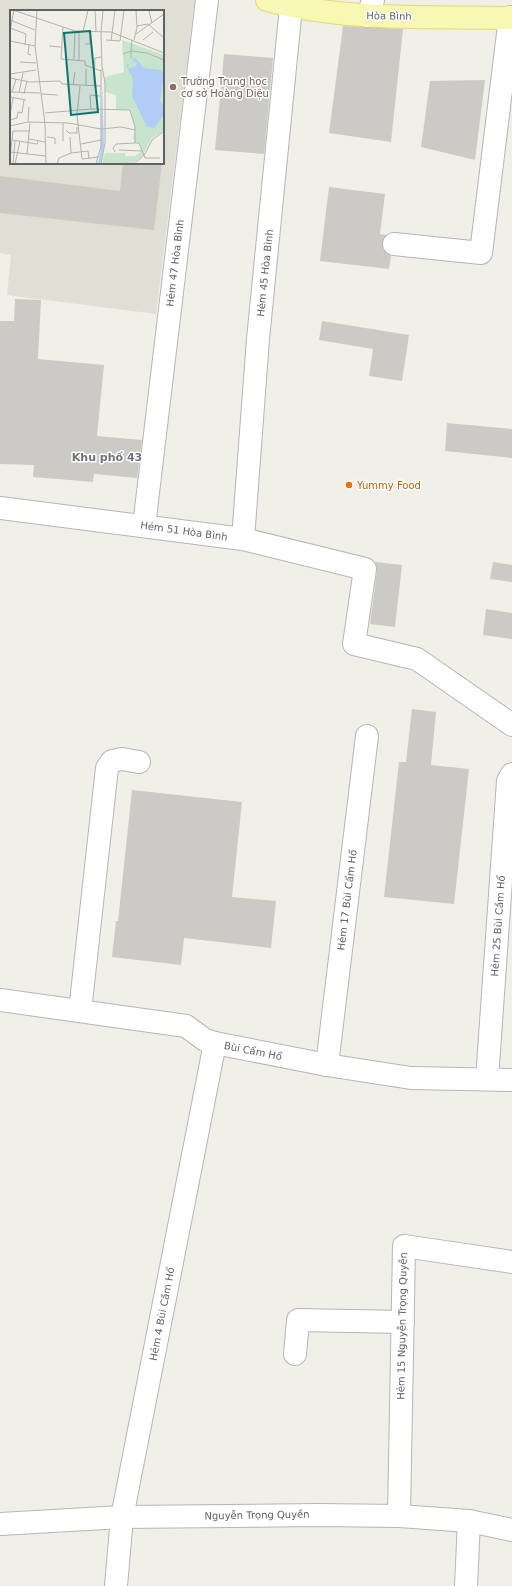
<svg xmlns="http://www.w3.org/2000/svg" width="512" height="1586" viewBox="0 0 512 1586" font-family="'DejaVu Sans',sans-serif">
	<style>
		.education { fill: #e0dfd6; fill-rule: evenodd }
		.building { fill: #cccac5 }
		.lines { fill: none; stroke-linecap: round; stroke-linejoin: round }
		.minor-casing { stroke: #b5b6bb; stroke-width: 24 }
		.major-casing { stroke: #e5d86c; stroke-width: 24 }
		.minor { stroke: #fff; stroke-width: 22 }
		.major { stroke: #f8f8b5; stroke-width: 22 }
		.education-dot { fill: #8d6e63; stroke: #fff; stroke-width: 1.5 }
		.food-dot { fill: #e8710a; stroke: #fff; stroke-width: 1.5 }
		.labels { text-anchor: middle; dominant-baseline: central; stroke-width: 3; stroke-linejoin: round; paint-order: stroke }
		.street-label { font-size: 10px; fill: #5f6167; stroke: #fff }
		.education-label { font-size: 10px; fill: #785e54; stroke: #fff; text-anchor: start }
		.food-label { font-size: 10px; fill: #c56008; stroke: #fff; text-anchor: start }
		.neighbourhood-label { font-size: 11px; font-weight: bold; fill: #707379; stroke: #fff }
		.inset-road { fill: none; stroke: #b2b2b0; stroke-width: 1 }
		.view { fill: #0f766e; fill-opacity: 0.15; stroke: #0f766e; stroke-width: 2 }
		.inset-edge { fill: none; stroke: #5f6167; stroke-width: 2 }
	</style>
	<rect width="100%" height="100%" fill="#f0efe8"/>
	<path class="education" d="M0 0H195L156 314 7 295 11 255 0 253ZM11 11H163V163H11Z"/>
	<g class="building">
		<polygon points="343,26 403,29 391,142 329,133"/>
		<polygon points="224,54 273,58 264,154 215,150"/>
		<polygon points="485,80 475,160 421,147 430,81"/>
		<polygon points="123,163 162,163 154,230 0,213 0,176 120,191"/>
		<polygon points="329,187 385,194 380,234 386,235 382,243 383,249 391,256 389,269 320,261"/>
		<polygon points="15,299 41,300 38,359 104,365 97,436 142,440 137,478 94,474 93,482 33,477 34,465 0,464 0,321 14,321"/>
		<polygon points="322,321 409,335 402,381 369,376 373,349 319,340"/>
		<polygon points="447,423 512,429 512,458 445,451"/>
		<polygon points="375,562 402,565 395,627 370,624 377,571"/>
		<polygon points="493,562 512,565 512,582 490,579"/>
		<polygon points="486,609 512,613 512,639 483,635"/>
		<polygon points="412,709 436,712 431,765 469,769 454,904 384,897 399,762 406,762"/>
		<polygon points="132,790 242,802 232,897 276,901 271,948 184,938 181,965 112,957 116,921 118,921"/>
	</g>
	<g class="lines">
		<defs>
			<g id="minor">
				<polyline points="368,16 373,0"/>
				<polyline points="394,244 481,253 510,17"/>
				<polyline points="0,508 243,539 365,569 354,644 417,659 512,725"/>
				<polyline points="144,526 207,0"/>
				<polyline points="243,539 258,339 291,7"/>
				<polyline points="0,1000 186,1026 205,1040 215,1043 327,1065 411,1078 512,1080"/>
				<polyline points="80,1011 107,768 112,761 122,759 139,762"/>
				<polyline points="327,1065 367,736"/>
				<polyline points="487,1079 508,781 512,774"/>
				<polyline points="295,1354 298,1320 403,1322"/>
				<polyline points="399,1516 404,1246 512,1262"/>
				<polyline points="0,1524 122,1517 319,1515 399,1516 469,1521 512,1530"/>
				<polyline points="116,1586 122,1517 215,1043"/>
				<polyline points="466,1586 469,1521"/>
			</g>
			<path id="major" d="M267 0C346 22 431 16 512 18"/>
		</defs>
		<use href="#minor" class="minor-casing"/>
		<use href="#major" class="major-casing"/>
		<use href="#minor" class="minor"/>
		<use href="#major" class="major"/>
	</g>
	<circle class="education-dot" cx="173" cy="87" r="4"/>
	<circle class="food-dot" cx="349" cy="485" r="4"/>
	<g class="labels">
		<g class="street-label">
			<text transform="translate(389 16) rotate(1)">Hòa Bình</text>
			<text transform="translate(175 263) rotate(-83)">Hẻm 47 Hòa Bình</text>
			<text transform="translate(265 273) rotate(-84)">Hẻm 45 Hòa Bình</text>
			<text transform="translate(184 531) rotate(8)">Hẻm 51 Hòa Bình</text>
			<text transform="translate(347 900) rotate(-83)">Hẻm 17 Bùi Cẩm Hổ</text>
			<text transform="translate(498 926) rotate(-86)">Hẻm 25 Bùi Cầm Hổ</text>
			<text transform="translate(253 1051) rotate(11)">Bùi Cẩm Hổ</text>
			<text transform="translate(162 1314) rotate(-79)">Hẻm 4 Bùi Cầm Hổ</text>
			<text transform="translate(402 1326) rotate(-89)">Hẻm 15 Nguyễn Trọng Quyền</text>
			<text transform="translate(257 1515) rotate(-1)">Nguyễn Trọng Quyền</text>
		</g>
		<g class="education-label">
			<text x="181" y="81">Trường Trung học<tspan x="181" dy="12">cơ sở Hoàng Diệu</tspan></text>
		</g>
		<g class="food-label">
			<text x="357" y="485">Yummy Food</text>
		</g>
		<g class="neighbourhood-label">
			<text x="107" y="457">Khu phố 43</text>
		</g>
	</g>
	<g transform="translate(10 10)">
		<rect width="154" height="154" fill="#f0efe8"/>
		<path d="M112 30 154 45V120L141 129 133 145 122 154H92L95 143H115V146H125L131 142 130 134 125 132 123 128 125 120 121 99 106 100V85L95 82V67L114 62Z" fill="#c7e5cc"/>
		<path d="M121 48 126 49 134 58 151 60 154 65 150 91 153 95 154 104 145 118 137 117 122 86 123 69 116 55 119 54 118 58 120 61 119 58 125 57 127 53 123 51V53L120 54 123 51ZM92 78 94 136 90 154H88L91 139Z" fill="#b0cdf8"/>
		<path class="inset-road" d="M3 0 65 21 101 22 154 43M27 0 25 36 35 114 36 154M85 0 86 21M0 10 25 20M142 13 139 1 144 0M127 16 138 14 154 28M53 17 51 49 75 51V55L91 61M0 18 16 24 15 35M0 21 4 0M73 22 78 0M126 24 154 4M96 30 110 31 114 0M124 30 127 18 126 0M133 30 143 22M0 31 25 36M101 31 105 0M75 34H80V22M19 35 18 44 21 45M39 36 51 37M113 44 121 41 122 30M121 48V41L137 43 154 50M64 49 65 21M69 50V22M10 52 26 53M0 64 26 60M0 68 20 72 50 71 52 74 91 76M63 75 65 62M70 76 67 105 72 149 88 147M76 76V59M84 76 85 48 91 47M0 82 30 83M2 82 6 69M9 83 13 63M14 84 17 71M31 84 48 85M0 87 16 90M81 99 80 85 90 86M35 103 81 99 120 100 125 117V133H129L135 148H150M0 105 3 88M0 110 7 108 8 102 12 103 14 90M18 112 19 97M53 113V131M0 116 18 112 58 113 91 119 111 117 125 120M56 120 59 123H67V117M37 127 45 128V134M60 127 61 143M19 129 35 132M2 130 27 134 28 131M71 134 91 130M109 140 131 141M0 142 36 146M105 142 103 138 106 134 125 133M17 144 20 113M0 147 3 121H20M3 154 5 131M5 154 10 131M47 154 49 148 61 143 78 141 79 149M86 154 91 136V59M91 154 95 133V73L92 56 91 23 93 0M124 154 135 144 142 130 154 121"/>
		<path class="view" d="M80 21 88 102 61 105 54 23Z"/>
		<rect width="154" height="154" class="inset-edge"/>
	</g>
</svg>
